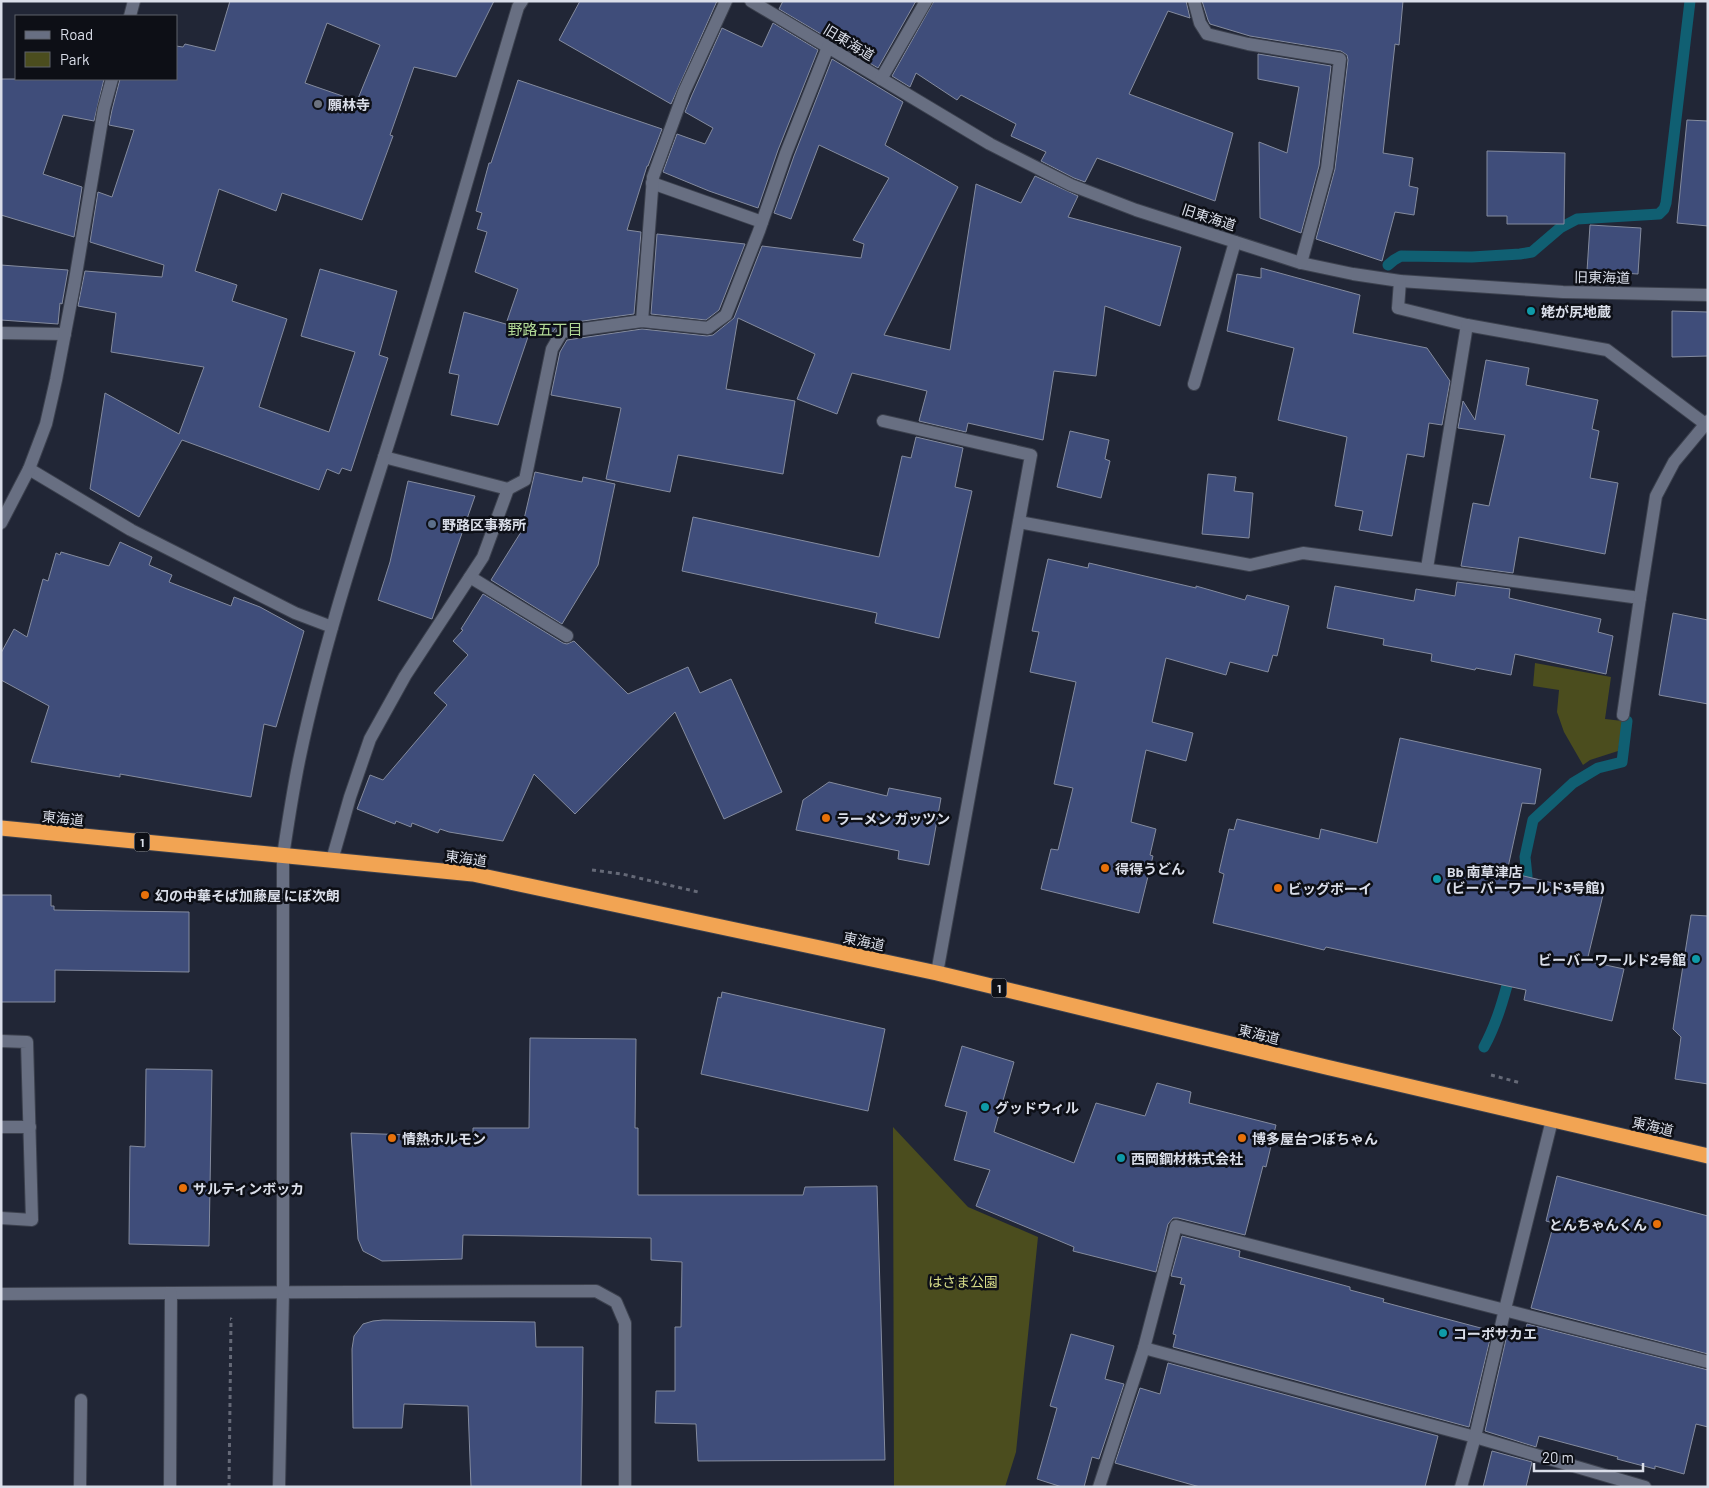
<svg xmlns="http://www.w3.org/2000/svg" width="1709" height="1488" viewBox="0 0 1709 1488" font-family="Barlow,'Noto Sans JP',sans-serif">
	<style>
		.green { fill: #4b4d1e }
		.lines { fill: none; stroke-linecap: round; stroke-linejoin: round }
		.stream { stroke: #105f72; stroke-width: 11 }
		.building { fill: #3f4d7a; stroke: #848b9e; fill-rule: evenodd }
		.minor-casing { stroke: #3c414e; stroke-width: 14 }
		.highway-casing { stroke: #3c414e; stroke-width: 17 }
		.path { stroke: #656977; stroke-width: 3; stroke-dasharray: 4 4; stroke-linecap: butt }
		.minor { stroke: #686f82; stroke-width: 12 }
		.highway { stroke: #f2a453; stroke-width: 15 }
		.worship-dot { fill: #6b7280; stroke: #0d0f16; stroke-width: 2 }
		.culture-dot { fill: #0f9aa8; stroke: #0d0f16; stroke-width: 2 }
		.service-dot { fill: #5c6f8a; stroke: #0d0f16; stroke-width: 2 }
		.food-dot { fill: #e8710a; stroke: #0d0f16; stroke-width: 2 }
		.labels { text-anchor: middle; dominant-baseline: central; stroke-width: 5; stroke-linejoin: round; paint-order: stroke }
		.shield { fill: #0d0f16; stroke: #9ca0aa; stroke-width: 1 }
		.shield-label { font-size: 12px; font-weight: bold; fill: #dadee9 }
		.street-label { font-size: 14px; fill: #dadee9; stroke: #0d0f16 }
		.poi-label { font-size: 14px; font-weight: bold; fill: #dadee9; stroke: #0d0f16; text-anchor: start }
		.park-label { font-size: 14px; fill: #d8dd89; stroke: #0d0f16 }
		.neighbourhood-label { font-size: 15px; fill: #b2da97; stroke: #0d0f16 }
	</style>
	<rect width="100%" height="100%" fill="#212636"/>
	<g class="green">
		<polygon points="1535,663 1611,677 1605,719 1623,721 1618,751 1590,760 1583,765 1564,732 1557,712 1559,690 1533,686"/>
		<polygon points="893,1127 968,1207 1038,1237 1016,1452 1005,1487 894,1487"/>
	</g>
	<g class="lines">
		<g class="stream">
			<polyline points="1388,265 1394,260 1401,256 1472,257 1520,254 1532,252 1560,228 1577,219 1659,214 1664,209 1666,203 1690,1"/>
			<polyline points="1525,891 1527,876 1525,857 1533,820 1573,783 1598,768 1622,762 1627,721"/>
			<path d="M1484 1047C1497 1023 1504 997 1511 971"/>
		</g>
	</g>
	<g class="building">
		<path d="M230 1H494L456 77 414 67 390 135 393 136 362 220 282 193 276 211 219 189 195 271 237 285 232 301 287 319 259 407 329 432 355 352 301 336 320 269 397 291 379 355 388 358 351 471 342 468 339 474 327 469 319 490 182 440 139 517 90 489 105 393 179 434 204 367 111 352 116 313 78 306 85 271 162 277 164 265 90 242 98 192 112 197 134 130 109 125 112 110 120 79H176V46L183 47 185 44 215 51ZM327 23 380 45 357 101 305 83Z"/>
		<polygon points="580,1 717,1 671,104 559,40"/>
		<polygon points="783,1 916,1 878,68 779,9"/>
		<polygon points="934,1 1186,1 1190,18 1168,11 1129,94 1233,133 1215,201 1097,158 1085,182 1074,178 1041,161 1046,152 1011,136 1016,124 961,95 957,100 916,73 910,87 892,76"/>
		<polygon points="1202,1 1403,1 1399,45 1395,44 1383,153 1413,158 1409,186 1418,188 1414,215 1395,212 1382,261 1316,239 1335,169 1348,60 1347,55 1341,51 1250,36 1210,24 1208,20"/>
		<polygon points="773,23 818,50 778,150 758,208 709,191 663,172 677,134 705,144 713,128 685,112 692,95 722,28 762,47"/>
		<polygon points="1258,54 1331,66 1319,166 1301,233 1260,218 1259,142 1287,153 1299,87 1258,79"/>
		<polygon points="832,59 903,102 885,145 958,187 884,335 950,350 976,184 1021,203 1035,176 1078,196 1068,217 1181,247 1160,326 1105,306 1096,376 1054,371 1043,440 968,423 966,432 919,421 927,391 852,373 837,414 797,399 815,354 738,318 726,389 795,401 783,474 678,455 670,492 606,479 621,408 551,395 560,352 567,340 642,329 707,336 713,335 734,318 762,246 861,258 864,244 853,240 889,178 819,145 791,219 774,213 794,156"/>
		<polygon points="1,79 104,79 94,121 63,115 43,174 82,187 74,237 1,215"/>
		<polygon points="518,80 662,129 648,166 647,166 627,230 641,232 634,314 561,324 557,326 552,333 507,321 518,289 475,272 487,232 477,229 482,213 476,211 489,163 491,163"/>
		<polygon points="1687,120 1708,121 1708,226 1677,223"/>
		<polygon points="1487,151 1565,153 1564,224 1507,224 1507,216 1487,216"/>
		<polygon points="1590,225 1641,228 1638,274 1587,271"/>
		<polygon points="657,234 745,244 719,310 706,320 651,314"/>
		<polygon points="1,265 68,270 62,304 60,303 58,324 1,320"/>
		<polygon points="1261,268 1360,295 1353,333 1427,348 1450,381 1442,425 1429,423 1424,457 1407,454 1392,536 1359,530 1363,511 1335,506 1347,437 1278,420 1294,348 1227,331 1237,274 1261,278"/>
		<polygon points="1672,311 1708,312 1708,356 1672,357"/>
		<polygon points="464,312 530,331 498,425 451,415 459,375 449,373"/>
		<polygon points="1486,360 1529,368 1526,385 1598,400 1592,429 1599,431 1590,478 1618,483 1605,554 1519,537 1513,573 1461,566 1473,503 1489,506 1505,435 1458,428 1463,401 1475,420"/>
		<polygon points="1070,431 1109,440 1105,459 1110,461 1101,498 1057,487"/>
		<polygon points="916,437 963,448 955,487 972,491 939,638 875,623 877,613 682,571 693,517 879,557 902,456 911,458"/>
		<polygon points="535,472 582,482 583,477 615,484 598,565 562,624 491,580 521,532"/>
		<polygon points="1208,474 1236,477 1234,491 1253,493 1249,538 1202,534"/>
		<polygon points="408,481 475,496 432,619 378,600 390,562"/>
		<polygon points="120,542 152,557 149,565 172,575 169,582 231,606 234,597 260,607 304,631 276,727 264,724 251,797 120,774 120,777 31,762 49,706 1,680 1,653 14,629 27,637 43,579 48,581 56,553 60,555 61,552 109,566"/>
		<polygon points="1048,559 1088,568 1089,563 1196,588 1196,586 1245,600 1247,595 1289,606 1277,656 1273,655 1268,672 1230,662 1226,675 1166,658 1152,722 1193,733 1186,761 1146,750 1131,822 1156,829 1150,855 1153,856 1139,913 1041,889 1051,849 1058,850 1073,788 1054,784 1076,682 1030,672 1039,632 1032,631"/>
		<polygon points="1457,582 1510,589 1509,598 1601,619 1598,632 1613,636 1606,674 1515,654 1511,675 1476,668 1475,670 1431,661 1432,654 1383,645 1384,639 1327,628 1335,586 1414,601 1416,589 1455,596"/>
		<polygon points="483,594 563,643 567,644 574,641 628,694 688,667 700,693 731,679 782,792 724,819 675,712 575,814 534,774 503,841 449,832 440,829 438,833 412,823 411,827 396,821 395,824 357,809 370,775 383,780 447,705 434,693 468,655 453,641 463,630 461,629"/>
		<polygon points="1673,613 1708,620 1708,704 1659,695"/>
		<polygon points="1400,738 1541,769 1535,804 1522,803 1507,872 1603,895 1587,961 1624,969 1612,1021 1524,1000 1526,990 1326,947 1324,950 1213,923 1224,874 1219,872 1229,829 1234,830 1237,819 1319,839 1321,829 1377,843"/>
		<polygon points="829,782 887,796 889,788 941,798 929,865 898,859 899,851 796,830 803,800"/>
		<polygon points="1,895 51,895 51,906 54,906 54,910 189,912 189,972 55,970 55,1002 1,1002"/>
		<polygon points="1691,915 1708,916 1708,1084 1675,1079 1681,1037 1673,1029"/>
		<polygon points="722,992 885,1029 868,1111 701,1074 718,997 721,998"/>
		<polygon points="530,1038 636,1039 635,1128 638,1128 638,1195 803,1195 805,1187 877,1186 885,1460 698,1461 696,1424 655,1423 656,1391 675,1391 675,1327 681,1327 682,1262 651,1260 651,1238 463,1235 462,1259 382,1261 363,1251 358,1239 351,1133 473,1137 473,1128 529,1128"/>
		<polygon points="962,1046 1014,1062 994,1132 1074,1163 1096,1103 1145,1116 1157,1083 1191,1092 1189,1103 1276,1125 1266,1167 1263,1166 1245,1235 1178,1218 1173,1218 1168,1224 1156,1272 1073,1251 1074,1247 976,1206 990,1170 954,1160 967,1112 945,1106"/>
		<polygon points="146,1069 212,1070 209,1246 129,1244 130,1146 145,1147"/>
		<polygon points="1557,1176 1708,1216 1708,1354 1531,1308 1554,1223 1546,1221"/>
		<polygon points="1182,1236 1240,1251 1239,1257 1350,1287 1350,1290 1384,1299 1383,1302 1492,1331 1469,1427 1173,1347 1176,1335 1173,1334 1185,1285 1180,1284 1182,1278 1171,1276"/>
		<polygon points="383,1320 535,1322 536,1347 583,1347 581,1487 471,1487 468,1406 404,1404 402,1428 353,1428 352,1349 354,1336 363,1324 373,1321"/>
		<polygon points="1527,1324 1708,1370 1708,1427 1696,1424 1684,1474 1655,1466 1655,1469 1617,1459 1618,1457 1539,1436 1536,1447 1485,1431 1507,1335 1514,1337 1515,1334 1524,1337"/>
		<polygon points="1071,1334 1114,1346 1105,1379 1124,1384 1099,1459 1092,1457 1084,1487 1062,1487 1037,1479 1057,1408 1050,1406"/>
		<polygon points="1168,1363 1438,1436 1425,1487 1200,1487 1115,1463 1140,1388 1160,1394"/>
		<polygon points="1492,1451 1532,1462 1526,1487 1483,1487"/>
	</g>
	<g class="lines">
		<defs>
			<g id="minor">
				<polyline points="751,1 990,144 1071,185 1136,210 1301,263 1353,274 1400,281 1563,292 1708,295"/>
				<polyline points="1194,1 1200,23 1207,34 1248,44 1340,59 1327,168 1301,263"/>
				<polyline points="130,16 134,1"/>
				<polyline points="881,79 926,1"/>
				<polyline points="652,183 762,222"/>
				<polyline points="1400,281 1398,308 1467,325 1427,568"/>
				<polyline points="642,321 653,177 684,92 726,1"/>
				<polyline points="1467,325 1607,350 1708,426"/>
				<polyline points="1,333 65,334"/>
				<polyline points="1194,384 1235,242"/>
				<polyline points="883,421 1031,455 937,973"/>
				<polyline points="384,457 508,489"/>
				<polyline points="29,469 131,530 295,613 332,627"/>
				<polyline points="1019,522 1250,565 1303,553 1640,598 1656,496 1674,462 1708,421"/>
				<polyline points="1,523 29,469 46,424 56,380 74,286 104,108 112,79"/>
				<polyline points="470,577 567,636"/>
				<polyline points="1623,715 1640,598"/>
				<polyline points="332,860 350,797 370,739 405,676 483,557 508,489 525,480 552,349 562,332 642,321 708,328 726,315 759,231 786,153 828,47"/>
				<polyline points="1,1041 27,1042 32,1220 1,1218"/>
				<polyline points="1,1127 30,1127"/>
				<path d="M1 1294C199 1293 398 1291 596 1291L616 1302 625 1323V1487"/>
				<polyline points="1144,1348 1475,1437 1645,1487"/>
				<polyline points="80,1487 81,1400"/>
				<polyline points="170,1487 171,1293"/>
				<path d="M279 1487 283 1293V856C288 823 293 789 300 756 327 627 371 502 409 377 447 254 481 130 518 7L522 1"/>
				<polyline points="1099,1487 1144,1348 1176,1226 1708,1362"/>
				<polyline points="1461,1487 1475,1437 1505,1309 1552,1120"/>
			</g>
			<polyline id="highway" points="1,828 473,874 937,973 1326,1067 1708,1156"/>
		</defs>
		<use href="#minor" class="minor-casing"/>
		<use href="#highway" class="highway-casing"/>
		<g class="path">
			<polyline points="592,870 622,874 698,892"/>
			<polyline points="1491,1075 1521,1083"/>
			<polyline points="229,1487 231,1319 230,1319"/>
		</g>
		<use href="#minor" class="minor"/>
		<use href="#highway" class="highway"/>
	</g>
	<circle class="worship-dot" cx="318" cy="104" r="5"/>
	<g class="culture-dot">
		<circle cx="1531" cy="311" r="5"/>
		<circle cx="1437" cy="879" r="5"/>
		<circle cx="1696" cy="959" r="5"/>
		<circle cx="985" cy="1107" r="5"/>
		<circle cx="1121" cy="1158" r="5"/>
		<circle cx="1443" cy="1333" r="5"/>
	</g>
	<circle class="service-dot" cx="432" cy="524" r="5"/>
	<g class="food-dot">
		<circle cx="826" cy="818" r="5"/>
		<circle cx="1105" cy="868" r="5"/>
		<circle cx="1278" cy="888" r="5"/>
		<circle cx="145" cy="895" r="5"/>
		<circle cx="392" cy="1138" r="5"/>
		<circle cx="1242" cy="1138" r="5"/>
		<circle cx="183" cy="1188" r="5"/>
		<circle cx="1657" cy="1224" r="5"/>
	</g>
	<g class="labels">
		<g class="shield">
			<rect x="134.5" y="832.5" width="15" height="19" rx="4"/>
			<rect x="991.5" y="978.5" width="15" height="19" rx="4"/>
		</g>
		<g class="shield-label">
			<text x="142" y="842">1</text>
			<text x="999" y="988">1</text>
		</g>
		<g class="street-label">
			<text transform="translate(849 42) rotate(31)">旧東海道</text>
			<text transform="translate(1209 217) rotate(18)">旧東海道</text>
			<text transform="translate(1602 277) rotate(1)">旧東海道</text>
			<text transform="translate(63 818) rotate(6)">東海道</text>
			<text transform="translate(466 858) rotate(8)">東海道</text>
			<text transform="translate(864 941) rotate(12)">東海道</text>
			<text transform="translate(1259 1034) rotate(14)">東海道</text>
			<text transform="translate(1653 1126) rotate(13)">東海道</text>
		</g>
		<g class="poi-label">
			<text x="328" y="104">願林寺</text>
			<text x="1541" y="311">姥が尻地蔵</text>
			<text x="442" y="524">野路区事務所</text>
			<text x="836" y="818">ラーメン ガッツン</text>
			<text x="1115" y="868">得得うどん</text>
			<text x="1447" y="871">Bb 南草津店<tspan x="1447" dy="16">(ビーバーワールド3号館)</tspan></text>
			<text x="1288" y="888">ビッグボーイ</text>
			<text x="155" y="895">幻の中華そば加藤屋 にぼ次朗</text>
			<text x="1686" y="959" text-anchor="end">ビーバーワールド2号館</text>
			<text x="995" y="1107">グッドウィル</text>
			<text x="402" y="1138">情熱ホルモン</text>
			<text x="1252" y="1138">博多屋台つぼちゃん</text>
			<text x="1131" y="1158">西岡鋼材株式会社</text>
			<text x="193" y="1188">サルティンボッカ</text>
			<text x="1647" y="1224" text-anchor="end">とんちゃんくん</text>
			<text x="1453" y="1333">コーポサカエ</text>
		</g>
		<g class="park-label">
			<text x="963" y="1281">はさま公園</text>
		</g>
		<g class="neighbourhood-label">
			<text x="545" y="329">野路五丁目</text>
		</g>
	</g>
	<rect width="1709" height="1488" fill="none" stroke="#dadee9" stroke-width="5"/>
	<rect x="15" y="15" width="162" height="65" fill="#0d0f16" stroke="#5f626a"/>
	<rect x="25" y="31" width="25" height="8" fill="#686f82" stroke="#5f626a"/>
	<text x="60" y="40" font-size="15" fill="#dadee9">Road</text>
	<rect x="25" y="52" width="25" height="15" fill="#4b4d1e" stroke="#5f626a"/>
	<text x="60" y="65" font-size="15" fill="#dadee9">Park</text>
	<path d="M1534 1463v8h109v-8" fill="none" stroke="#dadee9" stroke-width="2.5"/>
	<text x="1542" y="1463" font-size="15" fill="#dadee9" stroke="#0d0f16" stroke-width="4" paint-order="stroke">20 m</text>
</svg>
